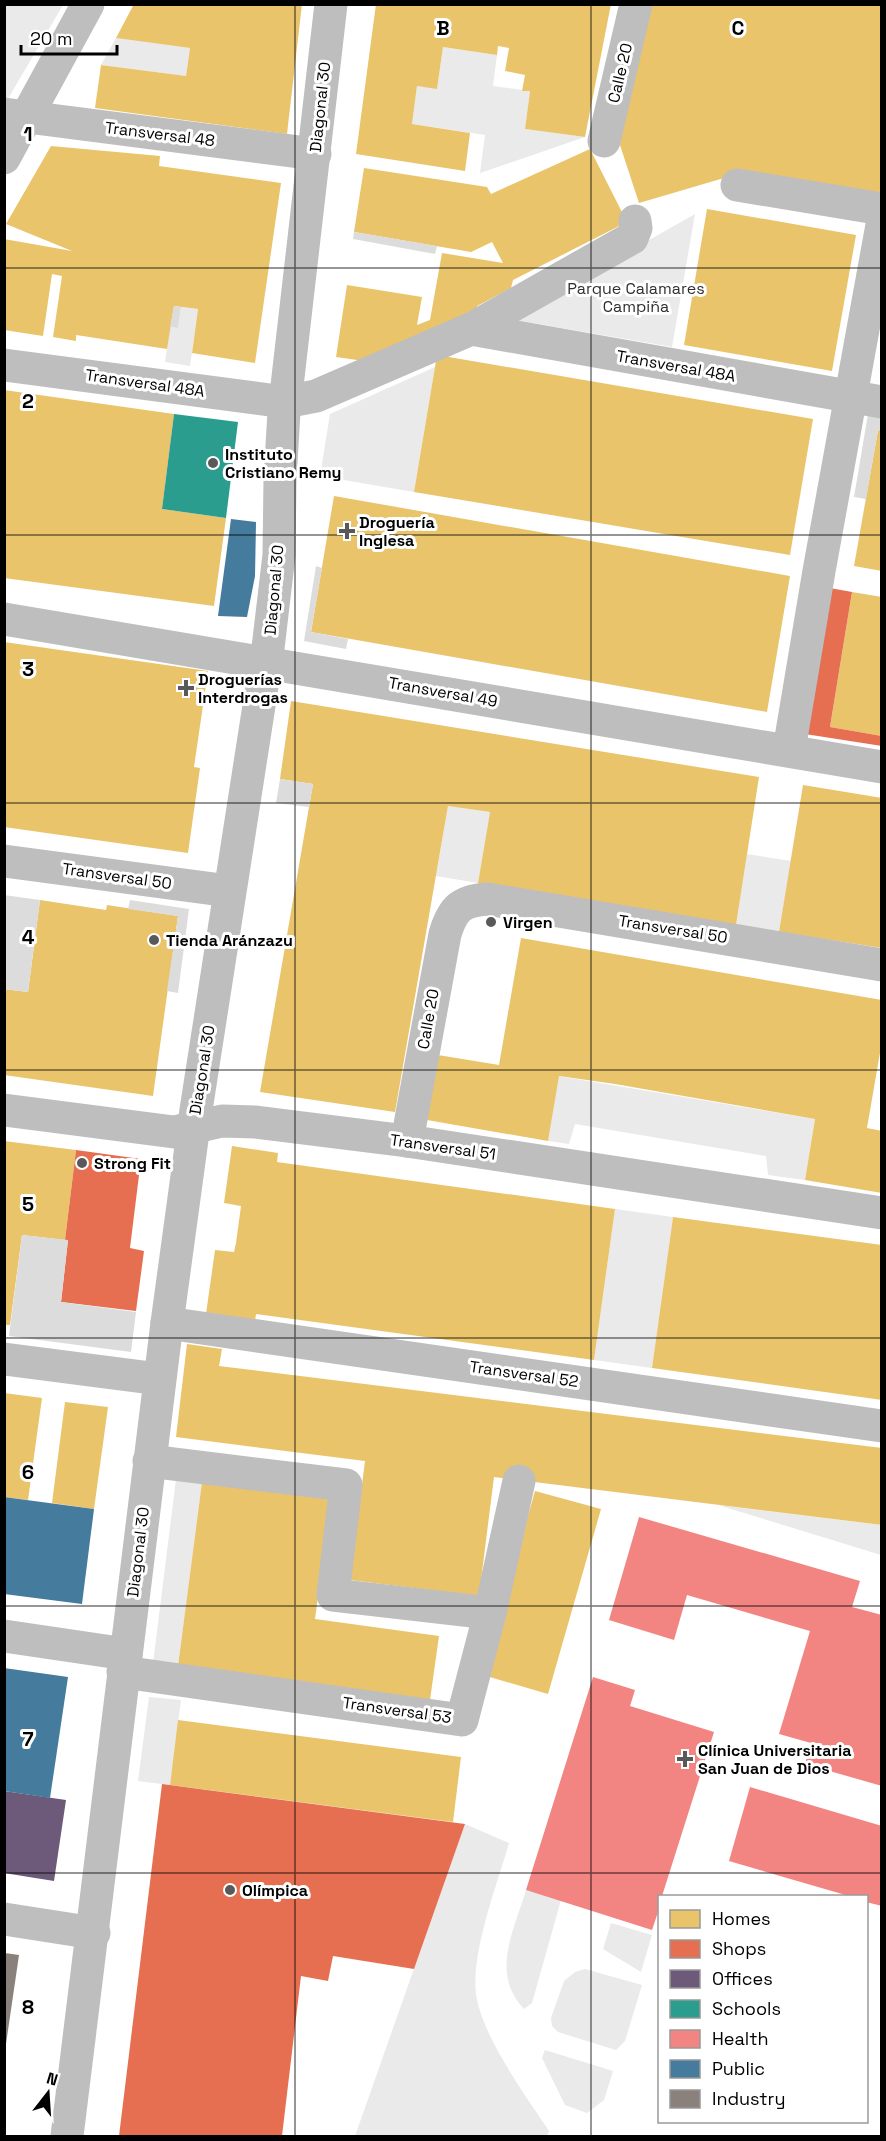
<svg xmlns="http://www.w3.org/2000/svg" width="886" height="2141" viewBox="0 0 886 2141" font-family="'Space Grotesk',sans-serif">
	<style>
		.green { fill: #eaeaea }
		.homes { fill: #e9c46a }
		.shops { fill: #e76f51 }
		.offices { fill: #6d597a }
		.schools { fill: #2a9d8f }
		.health { fill: #f28482 }
		.public { fill: #457b9d }
		.industry { fill: #8a817c }
		.building { fill: #dcdcdc }
		.lines { fill: none; stroke-linecap: round; stroke-linejoin: round }
		.minor { stroke: #bebebe; stroke-width: 33 }
		.grid { fill: none; stroke: #000; stroke-width: 1.5; stroke-opacity: 0.55 }
		.poi-dot { fill: #595959; stroke: #fff; stroke-width: 2 }
		.labels { text-anchor: middle; dominant-baseline: central; stroke-width: 6; stroke-linejoin: round; paint-order: stroke }
		.street-label { font-size: 16px; fill: #000; stroke: #fff }
		.park-label { font-size: 16px; fill: #2f2f2f; stroke: #fff }
		.poi-label { font-size: 16px; font-weight: bold; fill: #000; stroke: #fff; text-anchor: start }
		.grid-label { font-size: 20px; text-anchor: middle; font-weight: bold; fill: #000; stroke: #fff; stroke-width: 6; stroke-linejoin: round; paint-order: stroke }
	</style>
	<rect width="100%" height="100%" fill="#fff"/>
	<g class="green">
		<polygon points="5,5 63,5 6,102 5,101"/>
		<polygon points="116,38 190,48 186,76 101,65"/>
		<polygon points="443,47 497,55 493,86 530,91 525,129 585,137 480,173 485,135 412,124 417,86 437,88"/>
		<polygon points="695,214 672,347 510,319"/>
		<polygon points="181,307 198,309 190,366 165,362 170,327 178,328"/>
		<polygon points="435,367 414,492 320,476 330,414"/>
		<polygon points="448,806 490,812 478,883 436,876"/>
		<polygon points="747,854 791,861 779,932 736,925"/>
		<polygon points="558,1076 815,1119 805,1180 768,1175 766,1156 575,1124 569,1144 548,1141"/>
		<polygon points="615,1209 673,1217 652,1368 594,1360"/>
		<polygon points="176,1479 202,1482 178,1666 153,1663"/>
		<polygon points="718,1505 881,1525 881,1555"/>
		<polygon points="149,1697 181,1700 170,1785 138,1781"/>
		<path d="M465 1824 509 1843C497 1885 471 1952 476 1994 482 2036 525 2095 549 2131L547 2136H355Z"/>
		<path d="M526 1890 561 1900 532 2003 524 2009C490 1973 514 1931 526 1890Z"/>
		<polygon points="611,1923 652,1935 641,1972 603,1949"/>
		<polygon points="585,1969 642,1985 625,2041 616,2050 558,2032 552,2026 551,2018 564,1981 575,1972"/>
		<polygon points="545,2050 613,2071 604,2100 587,2113 565,2105 542,2058"/>
	</g>
	<g class="homes">
		<polygon points="134,4 302,4 287,134 95,108 101,65 186,76 190,48 116,38"/>
		<polygon points="376,4 611,4 585,137 525,129 530,91 522,91 525,75 505,71 509,48 498,46 497,55 443,47 437,89 417,86 412,124 470,133 465,171 356,154"/>
		<polygon points="652,4 882,4 882,201 741,173 639,203 619,142"/>
		<polygon points="51,146 160,156 159,166 281,183 255,363 192,353 198,309 174,306 167,349 76,335 76,341 53,337 62,276 52,274 43,336 4,330 4,239 72,251 6,224"/>
		<polygon points="590,149 627,222 513,280 511,288 477,306 477,311 371,362 336,357 347,285 422,297 417,325 430,320 442,253 503,263 492,242 471,252 354,232 364,168 487,187 491,194"/>
		<polygon points="707,209 856,235 832,371 684,345"/>
		<polygon points="437,355 813,419 790,555 414,492"/>
		<polygon points="4,390 174,414 162,509 226,518 214,606 4,578"/>
		<polygon points="878,430 882,431 882,571 854,566"/>
		<polygon points="334,496 790,576 767,712 311,632"/>
		<polygon points="852,592 882,597 882,736 830,727"/>
		<polygon points="4,642 208,671 194,767 200,768 188,853 4,827"/>
		<polygon points="291,701 759,777 736,925 478,883 490,812 448,806 395,1112 260,1092 313,784 280,779"/>
		<polygon points="803,785 882,798 882,948 779,932"/>
		<polygon points="40,900 106,910 107,905 178,916 153,1096 4,1075 4,989 28,992"/>
		<polygon points="521,938 882,1000 882,1041 867,1128 882,1131 882,1193 805,1180 815,1119 615,1084 559,1076 548,1141 427,1120 438,1055 499,1065"/>
		<polygon points="4,1141 76,1150 65,1240 22,1235 10,1325 4,1325"/>
		<polygon points="232,1146 278,1153 277,1162 615,1209 594,1360 256,1314 255,1321 206,1314 215,1250 234,1252 236,1243 241,1206 224,1203"/>
		<polygon points="673,1217 882,1245 882,1400 652,1368"/>
		<polygon points="187,1344 222,1349 219,1366 882,1448 882,1525 494,1477 479,1596 350,1580 365,1461 176,1437"/>
		<polygon points="4,1393 42,1398 28,1500 4,1497"/>
		<polygon points="65,1402 108,1407 94,1509 52,1503"/>
		<polygon points="202,1482 331,1499 315,1619 439,1636 430,1700 178,1666"/>
		<polygon points="535,1491 601,1509 548,1694 483,1675"/>
		<polygon points="178,1720 461,1757 453,1822 170,1785"/>
	</g>
	<g class="shops">
		<polygon points="830,588 852,592 830,727 882,736 882,746 805,734"/>
		<polygon points="76,1150 141,1159 130,1248 144,1251 136,1311 61,1302 68,1240 65,1240"/>
		<polygon points="162,1784 465,1824 414,1969 333,1956 328,1981 301,1976 282,2136 119,2136"/>
	</g>
	<polygon class="offices" points="4,1791 66,1800 54,1881 4,1873"/>
	<polygon class="schools" points="174,414 238,422 226,518 162,509"/>
	<g class="health">
		<polygon points="639,1517 860,1581 852,1607 882,1615 882,1786 805,1764 811,1743 779,1734 810,1631 687,1595 674,1640 609,1620"/>
		<polygon points="593,1677 635,1690 630,1706 714,1732 662,1896 660,1896 660,1906 652,1930 526,1890"/>
		<polygon points="750,1787 882,1826 882,1906 866,1902 866,1896 849,1896 729,1861"/>
	</g>
	<g class="public">
		<polygon points="231,519 256,522 255,576 247,617 218,616"/>
		<polygon points="4,1497 94,1509 82,1604 4,1594"/>
		<polygon points="4,1668 68,1677 50,1798 4,1791"/>
	</g>
	<polygon class="industry" points="5,1953 19,1955 6,2044 5,2043"/>
	<g class="building">
		<polygon points="354,232 437,246 435,254 353,239"/>
		<polygon points="174,306 181,307 178,328 170,327"/>
		<polygon points="868,414 882,416 882,431 878,430 866,499 854,497"/>
		<polygon points="316,566 322,568 311,632 348,639 346,649 304,641"/>
		<polygon points="280,779 313,784 309,807 276,803"/>
		<polygon points="4,895 40,900 28,992 4,989"/>
		<polygon points="130,900 189,909 178,993 167,991 178,916 128,909"/>
		<polygon points="22,1235 68,1240 61,1302 136,1312 131,1352 9,1336"/>
	</g>
	<g class="lines">
		<g class="minor">
			<polyline points="4,114 315,154"/>
			<polyline points="604,141 636,4"/>
			<polyline points="4,158 88,4"/>
			<polyline points="737,185 882,209"/>
			<polyline points="471,329 882,402"/>
			<polyline points="4,365 285,402 316,396 471,329 632,238 636,228 635,221"/>
			<polyline points="4,619 882,767"/>
			<polyline points="789,750 819,571 882,225"/>
			<polyline points="4,861 229,891"/>
			<polyline points="4,1110 174,1132 222,1121 256,1122 407,1141 882,1213"/>
			<path d="M407 1141 445 934C453 908 461 901 487 899L882 965"/>
			<polyline points="167,1323 882,1426"/>
			<polyline points="4,1359 159,1379"/>
			<polyline points="149,1461 346,1485 333,1595 490,1613"/>
			<polyline points="4,1636 126,1654"/>
			<polyline points="123,1672 462,1720 490,1613 519,1481"/>
			<polyline points="4,1919 94,1933"/>
			<polyline points="67,2136 167,1323 196,1110 268,648 279,555 280,479 284,412 331,4"/>
		</g>
	</g>
	<path class="grid" d="M295 4V2136M591 4V2136M4 268H882M4 535H882M4 803H882M4 1070H882M4 1338H882M4 1606H882M4 1873H882"/>
	<g class="poi-dot">
		<circle cx="213" cy="463" r="6"/>
		<path d="M344 522h6v6h6v6h-6v6h-6v-6h-6v-6h6z"/>
		<path d="M183 679h6v6h6v6h-6v6h-6v-6h-6v-6h6z"/>
		<circle cx="491" cy="922" r="6"/>
		<circle cx="154" cy="940" r="6"/>
		<circle cx="82" cy="1163" r="6"/>
		<path d="M682 1750h6v6h6v6h-6v6h-6v-6h-6v-6h6z"/>
		<circle cx="230" cy="1890" r="6"/>
	</g>
	<g class="labels">
		<g class="street-label">
			<text transform="translate(620 73) rotate(-77)">Calle 20</text>
			<text transform="translate(320 107) rotate(-84)">Diagonal 30</text>
			<text transform="translate(160 134) rotate(7)">Transversal 48</text>
			<text transform="translate(676 366) rotate(10)">Transversal 48A</text>
			<text transform="translate(145 383) rotate(8)">Transversal 48A</text>
			<text transform="translate(274 590) rotate(-85)">Diagonal 30</text>
			<text transform="translate(443 692) rotate(10)">Transversal 49</text>
			<text transform="translate(117 876) rotate(8)">Transversal 50</text>
			<text transform="translate(673 929) rotate(9)">Transversal 50</text>
			<text transform="translate(428 1019) rotate(-80)">Calle 20</text>
			<text transform="translate(202 1070) rotate(-81)">Diagonal 30</text>
			<text transform="translate(443 1147) rotate(8)">Transversal 51</text>
			<text transform="translate(524 1374) rotate(8)">Transversal 52</text>
			<text transform="translate(138 1552) rotate(-83)">Diagonal 30</text>
			<text transform="translate(397 1710) rotate(8)">Transversal 53</text>
		</g>
		<g class="park-label">
			<text x="636" y="288">Parque Calamares<tspan x="636" dy="18">Campiña</tspan></text>
		</g>
		<g class="poi-label">
			<text x="225" y="454">Instituto<tspan x="225" dy="18">Cristiano Remy</tspan></text>
			<text x="359" y="522">Droguería<tspan x="359" dy="18">Inglesa</tspan></text>
			<text x="198" y="679">Droguerías<tspan x="198" dy="18">Interdrogas</tspan></text>
			<text x="503" y="922">Virgen</text>
			<text x="166" y="940">Tienda Aránzazu</text>
			<text x="94" y="1163">Strong Fit</text>
			<text x="698" y="1750">Clínica Universitaria<tspan x="698" dy="18">San Juan de Dios</tspan></text>
			<text x="242" y="1890">Olímpica</text>
		</g>
	</g>
	<g class="grid-label">
		<text x="443" y="35">B</text>
		<text x="738" y="35">C</text>
		<text x="28" y="141">1</text>
		<text x="28" y="408">2</text>
		<text x="28" y="676">3</text>
		<text x="28" y="944">4</text>
		<text x="28" y="1211">5</text>
		<text x="28" y="1479">6</text>
		<text x="28" y="1746">7</text>
		<text x="28" y="2014">8</text>
	</g>
	<rect width="886" height="2141" fill="none" stroke="#000000" stroke-width="12"/>
	<rect x="658" y="1895" width="210" height="228" fill="#ffffff" stroke="#999999" stroke-width="1.5"/>
	<rect x="670" y="1910" width="30" height="18" fill="#e9c46a" stroke="#999999" stroke-width="1.5"/>
	<text x="712" y="1925" font-size="18" fill="#000000">Homes</text>
	<rect x="670" y="1940" width="30" height="18" fill="#e76f51" stroke="#999999" stroke-width="1.5"/>
	<text x="712" y="1955" font-size="18" fill="#000000">Shops</text>
	<rect x="670" y="1970" width="30" height="18" fill="#6d597a" stroke="#999999" stroke-width="1.5"/>
	<text x="712" y="1985" font-size="18" fill="#000000">Offices</text>
	<rect x="670" y="2000" width="30" height="18" fill="#2a9d8f" stroke="#999999" stroke-width="1.5"/>
	<text x="712" y="2015" font-size="18" fill="#000000">Schools</text>
	<rect x="670" y="2030" width="30" height="18" fill="#f28482" stroke="#999999" stroke-width="1.5"/>
	<text x="712" y="2045" font-size="18" fill="#000000">Health</text>
	<rect x="670" y="2060" width="30" height="18" fill="#457b9d" stroke="#999999" stroke-width="1.5"/>
	<text x="712" y="2075" font-size="18" fill="#000000">Public</text>
	<rect x="670" y="2090" width="30" height="18" fill="#8a817c" stroke="#999999" stroke-width="1.5"/>
	<text x="712" y="2105" font-size="18" fill="#000000">Industry</text>
	<g transform="translate(48 2093) rotate(17)" stroke="#ffffff" stroke-width="4.5" paint-order="stroke">
	<path d="M0-4.5L10 22L0 15L-10 22Z" fill="#000000"/>
	<text y="-9" font-size="16" font-weight="bold" text-anchor="middle" fill="#000000">N</text>
	</g>
	<path d="M21 45v9h96v-9" fill="none" stroke="#000000" stroke-width="3"/>
	<text x="30" y="45" font-size="18" fill="#000000" stroke="#ffffff" stroke-width="4.5" paint-order="stroke">20 m</text>
</svg>
